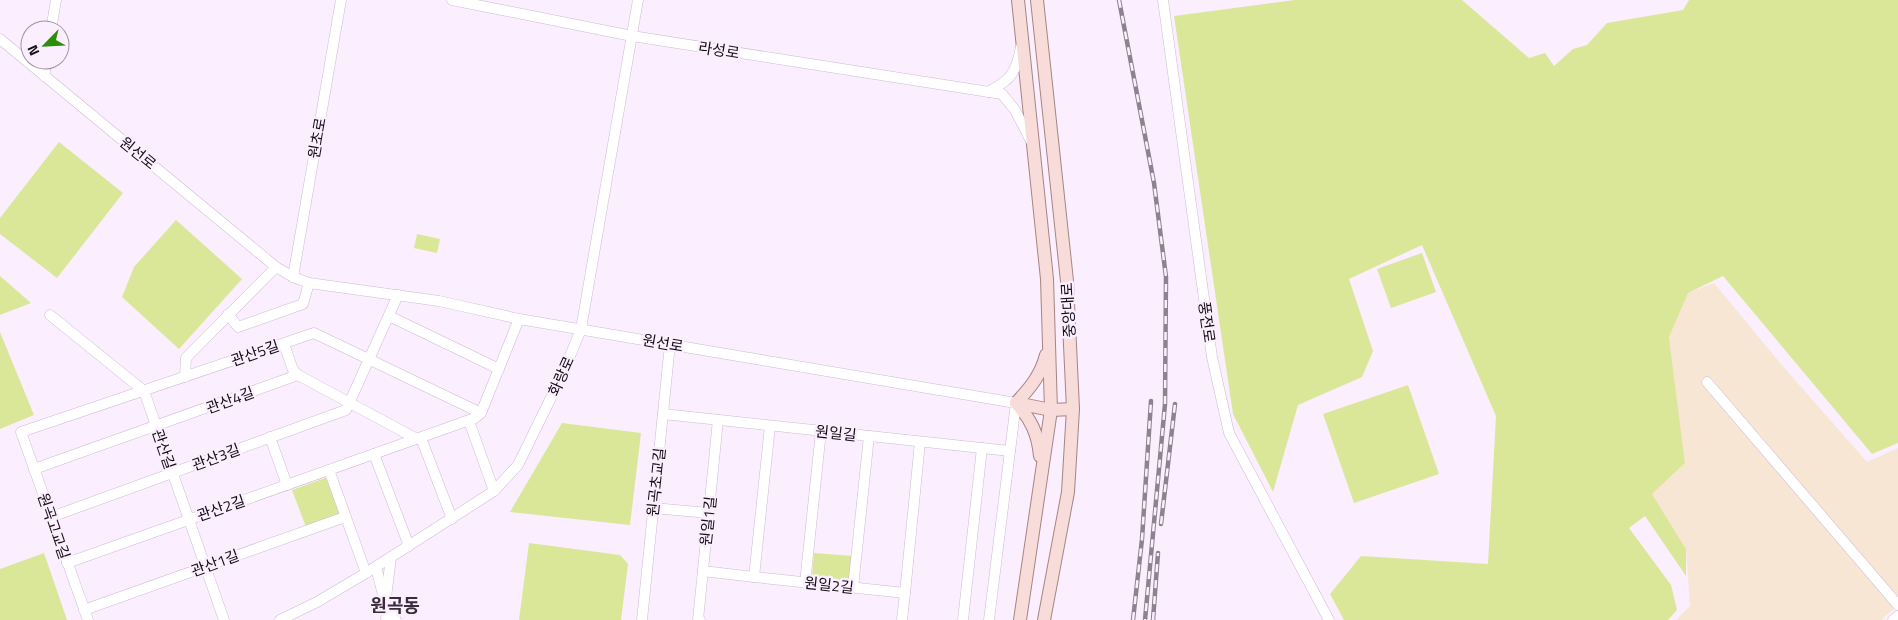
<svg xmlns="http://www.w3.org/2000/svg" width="1898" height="620" viewBox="0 0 1898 620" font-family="'Titillium Web','Noto Sans KR',sans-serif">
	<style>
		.industrial { fill: #f7e6d4 }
		.green { fill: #dbe798 }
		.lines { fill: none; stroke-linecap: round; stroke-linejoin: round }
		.minor-casing { stroke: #ccbcd0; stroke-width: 11 }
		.major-casing { stroke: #a58584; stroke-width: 14 }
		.minor { stroke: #fff; stroke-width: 10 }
		.major { stroke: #f8dcd9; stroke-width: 12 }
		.rail-casing { stroke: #8c838f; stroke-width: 4.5 }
		.rail { stroke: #fbeefe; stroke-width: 2.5; stroke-dasharray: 8; stroke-linecap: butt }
		.labels { text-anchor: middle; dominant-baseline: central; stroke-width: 5; stroke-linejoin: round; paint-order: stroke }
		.street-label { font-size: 15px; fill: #130e15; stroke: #fbeefe }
		.quarter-label { font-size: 18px; font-weight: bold; fill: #392d3c; stroke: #fbeefe }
	</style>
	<rect width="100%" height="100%" fill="#fbeefe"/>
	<polygon class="industrial" points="1714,283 1780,363 1867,462 1898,448 1898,605 1881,620 1676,620 1690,606 1686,549 1652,494 1685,463 1669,337 1678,311 1688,293"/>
	<g class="green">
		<polygon points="1295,0 1462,0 1529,58 1545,53 1554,66 1573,49 1587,45 1607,23 1683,10 1689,0 1898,0 1898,443 1872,454 1723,276 1688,293 1669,337 1685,463 1652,494 1686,549 1686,576 1645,516 1629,528 1671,585 1677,610 1668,620 1344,620 1330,594 1361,556 1488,564 1496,416 1422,245 1349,279 1373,351 1362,377 1298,405 1273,492 1233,414 1174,16"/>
		<polygon points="59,142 123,193 57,278 0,234 0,218"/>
		<polygon points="176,220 242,279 179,349 122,297 134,267"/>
		<polygon points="417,234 440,239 437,253 414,248"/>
		<polygon points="1422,253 1436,292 1391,308 1377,269"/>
		<polygon points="0,276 31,303 0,315"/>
		<polygon points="0,332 34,415 0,429"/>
		<polygon points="1408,385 1439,474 1354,503 1323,414"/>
		<polygon points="562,423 641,433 630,525 510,512"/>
		<polygon points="328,477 340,516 306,527 292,490"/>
		<polygon points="529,543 620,555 628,564 621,620 519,620"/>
		<polygon points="44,553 67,620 0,620 0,569"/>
		<polygon points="814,553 853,556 851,580 847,583 815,579 812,576"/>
	</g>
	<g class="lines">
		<defs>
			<g id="minor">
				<polyline points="452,0 632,36 1002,94 1015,110 1031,141"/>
				<polyline points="1163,0 1212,357 1229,433 1329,620"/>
				<polyline points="51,30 56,0"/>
				<polyline points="0,39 276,267 293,277 309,283 439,301 519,319 1016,403 989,620"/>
				<polyline points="44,76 47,60"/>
				<path d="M988 92C1011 80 1016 73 1021 47"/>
				<polyline points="293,277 341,0"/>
				<polyline points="228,314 238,327 303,304 309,283"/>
				<polyline points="50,315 144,391 224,620"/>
				<polyline points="389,316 499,369"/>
				<polyline points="284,344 293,370 298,375"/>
				<polyline points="185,377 186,358 276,267"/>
				<polyline points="1707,382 1898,605"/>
				<polyline points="663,414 1010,451"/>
				<polyline points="469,421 494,491"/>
				<polyline points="770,426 754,577 905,593 920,442"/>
				<polyline points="270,437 287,485"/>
				<polyline points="421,438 452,519"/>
				<polyline points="374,454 409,546"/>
				<polyline points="34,469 298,375 417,439"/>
				<polyline points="329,470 366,573"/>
				<polyline points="653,508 709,513"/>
				<polyline points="51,517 346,410 398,295"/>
				<polyline points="391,557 385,606 396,620"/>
				<polyline points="67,563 475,418 481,413 519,319"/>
				<polyline points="376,567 387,611 386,620"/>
				<polyline points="703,571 754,577"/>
				<polyline points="805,583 821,431"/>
				<polyline points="853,588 869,436"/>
				<polyline points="84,610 345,517"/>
				<polyline points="88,620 21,432 314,333 481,413"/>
				<polyline points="280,620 317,602 366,573 494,491 518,465 564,371 581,329 638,0"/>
				<polyline points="642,620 670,344"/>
				<polyline points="700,620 698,620 718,420"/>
				<polyline points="902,620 905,593"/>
				<polyline points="963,620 982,448"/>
				<polyline points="1893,620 1898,616"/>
			</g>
			<g id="major">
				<polyline points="1018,0 1047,279 1051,410 1020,620"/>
				<polyline points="1037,0 1067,281 1073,409 1068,492 1044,620"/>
				<path d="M1016 403C1031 419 1038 434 1040 456"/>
				<path d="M1016 403C1030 388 1041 375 1046 355"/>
				<polyline points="1016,403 1051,410 1073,409"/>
			</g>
		</defs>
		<use href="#minor" class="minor-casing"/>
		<use href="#major" class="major-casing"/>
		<use href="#minor" class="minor"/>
		<use href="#major" class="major"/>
		<defs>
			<g id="rail">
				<polyline points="1119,0 1154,183 1166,277 1165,404 1145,620"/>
				<polyline points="1161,524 1175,404"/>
				<polyline points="1133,620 1142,539 1151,401"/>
				<polyline points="1153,620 1158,553"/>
			</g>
		</defs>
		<use href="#rail" class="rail-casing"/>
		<use href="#rail" class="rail"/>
	</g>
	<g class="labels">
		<g class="street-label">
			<text transform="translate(719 50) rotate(9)">라성로</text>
			<text transform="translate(317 138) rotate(-80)">원초로</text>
			<text transform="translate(138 153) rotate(39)">원선로</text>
			<text transform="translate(1068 310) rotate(-93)">중앙대로</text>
			<text transform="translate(1207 322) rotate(82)">풍전로</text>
			<text transform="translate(663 343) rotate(10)">원선로</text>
			<text transform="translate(255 353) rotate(-19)">관산5길</text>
			<text transform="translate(561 376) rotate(-66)">화랑로</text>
			<text transform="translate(230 400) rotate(-20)">관산4길</text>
			<text transform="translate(836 433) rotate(6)">원일길</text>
			<text transform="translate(164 449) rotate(71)">관산길</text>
			<text transform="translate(216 457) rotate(-20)">관산3길</text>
			<text transform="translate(656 482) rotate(-84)">원곡초교길</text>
			<text transform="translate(221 508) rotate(-19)">관산2길</text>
			<text transform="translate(708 521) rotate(-84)">원일1길</text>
			<text transform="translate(54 526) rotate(71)">원곡고교길</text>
			<text transform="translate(215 563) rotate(-20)">관산1길</text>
			<text transform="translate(829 585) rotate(6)">원일2길</text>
		</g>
		<g class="quarter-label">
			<text x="395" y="605">원곡동</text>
		</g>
	</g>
	<g transform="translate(45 45) rotate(246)"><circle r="24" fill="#fbeefe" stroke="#9e94a1"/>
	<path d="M0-4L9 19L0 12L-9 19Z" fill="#2a8e09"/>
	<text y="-8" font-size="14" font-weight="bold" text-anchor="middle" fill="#130e15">N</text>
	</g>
</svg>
